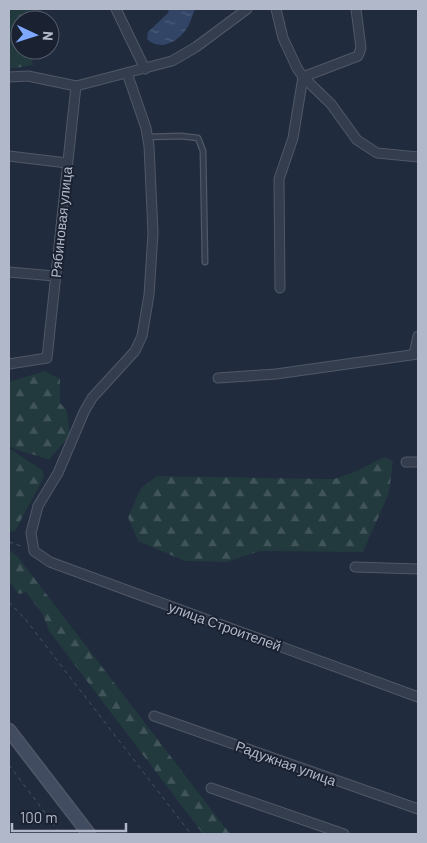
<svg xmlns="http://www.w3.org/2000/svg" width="427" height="843" viewBox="0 0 427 843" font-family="Barlow,sans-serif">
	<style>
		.forest { fill: url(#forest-firs) }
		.water { fill: url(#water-ripples) }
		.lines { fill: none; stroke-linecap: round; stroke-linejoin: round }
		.lane-casing { stroke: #505867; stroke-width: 7 }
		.street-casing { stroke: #505867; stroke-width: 11 }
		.secondary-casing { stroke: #505867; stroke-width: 15 }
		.path { stroke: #40565b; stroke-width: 1; stroke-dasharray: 4 4; stroke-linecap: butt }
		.lane { stroke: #343d4d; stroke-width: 4.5 }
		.street { stroke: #343d4d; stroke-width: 9 }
		.secondary { stroke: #424c60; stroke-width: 12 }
		.labels { text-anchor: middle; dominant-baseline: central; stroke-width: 4; stroke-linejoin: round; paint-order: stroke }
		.street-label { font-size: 14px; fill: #b0b8c9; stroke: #1a2231 }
	</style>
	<defs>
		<pattern id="forest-firs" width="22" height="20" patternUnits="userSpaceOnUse" patternTransform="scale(1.25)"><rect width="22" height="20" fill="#22393e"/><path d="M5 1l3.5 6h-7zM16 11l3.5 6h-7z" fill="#405459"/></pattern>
		<pattern id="water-ripples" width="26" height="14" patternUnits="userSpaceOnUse" patternTransform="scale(1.25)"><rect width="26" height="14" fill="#324566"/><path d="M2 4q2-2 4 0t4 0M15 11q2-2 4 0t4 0" fill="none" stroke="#4d5e7b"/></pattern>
	</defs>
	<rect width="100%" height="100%" fill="#202b3d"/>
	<g class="forest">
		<polygon points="9,9 40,9 23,13 24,20 20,20 20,50 30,50 33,65 9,69"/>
		<path d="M45 371 60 379V403L67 411 70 435 49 460C36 454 20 453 9 446V382Z"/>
		<polygon points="9,448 42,470 44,477 15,531 9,532"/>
		<polygon points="384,457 393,461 389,493 363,552 260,551 227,562 185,561 138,541 128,517 141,488 157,476 334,479 357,471"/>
		<polygon points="9,549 18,557 230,834 203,834 49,631 43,615 26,592 19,594 9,581"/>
	</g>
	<path class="water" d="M169 9H195C192 16 190 25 185 31 176 43 159 51 147 39L148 32 168 13Z"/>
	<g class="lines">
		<defs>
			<polyline id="lane" points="147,137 181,136 198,138 203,151 205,262"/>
			<g id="street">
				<polyline points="116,9 145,69"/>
				<polyline points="276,9 283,38 297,68 303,77 331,104 357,140 377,153 418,157"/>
				<polyline points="127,73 146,128 149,146 153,233 149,295 142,336 135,351 92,398 84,412 58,473 38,506 31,533 34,551 50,562 418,697"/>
				<polyline points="9,77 28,76 76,86 172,61 196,47 247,9"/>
				<polyline points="9,156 67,163"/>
				<polyline points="9,272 54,276"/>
				<polyline points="280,288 279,179 293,138 303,77 358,56 361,48 356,9"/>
				<polyline points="414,354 418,336"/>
				<polyline points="9,364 47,358 76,86"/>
				<polyline points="218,378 276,374 418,354"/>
				<polyline points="406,462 418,462"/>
				<polyline points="355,567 418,569"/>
				<polyline points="154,716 418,809"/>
				<polyline points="211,788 344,834"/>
			</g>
			<polyline id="secondary" points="9,730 89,834"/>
		</defs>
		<use href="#lane" class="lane-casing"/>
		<use href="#street" class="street-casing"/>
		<use href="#secondary" class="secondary-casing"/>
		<g class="path">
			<polyline points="9,542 24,547"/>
			<polyline points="9,602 26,620 191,834"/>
			<polyline points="9,765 61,834"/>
		</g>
		<use href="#lane" class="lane"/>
		<use href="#street" class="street"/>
		<use href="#secondary" class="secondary"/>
	</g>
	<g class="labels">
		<g class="street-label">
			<text transform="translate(61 222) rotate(-84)">Рябиновая улица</text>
			<text transform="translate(225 626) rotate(20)">улица Строителей</text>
			<text transform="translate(286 763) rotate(20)">Радужная улица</text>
		</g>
	</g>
	<rect width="427" height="843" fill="none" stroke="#b0b8c9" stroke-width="20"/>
	<g transform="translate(35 35) rotate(94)"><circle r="24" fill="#1a2231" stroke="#565e6e"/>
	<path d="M0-4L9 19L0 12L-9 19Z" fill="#7ea9ff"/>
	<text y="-8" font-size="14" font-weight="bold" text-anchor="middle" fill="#b0b8c9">N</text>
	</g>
	<path d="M12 823v8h114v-8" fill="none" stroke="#b0b8c9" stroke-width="2.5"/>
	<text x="20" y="823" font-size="15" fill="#b0b8c9" stroke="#1a2231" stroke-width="4" paint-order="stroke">100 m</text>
</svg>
